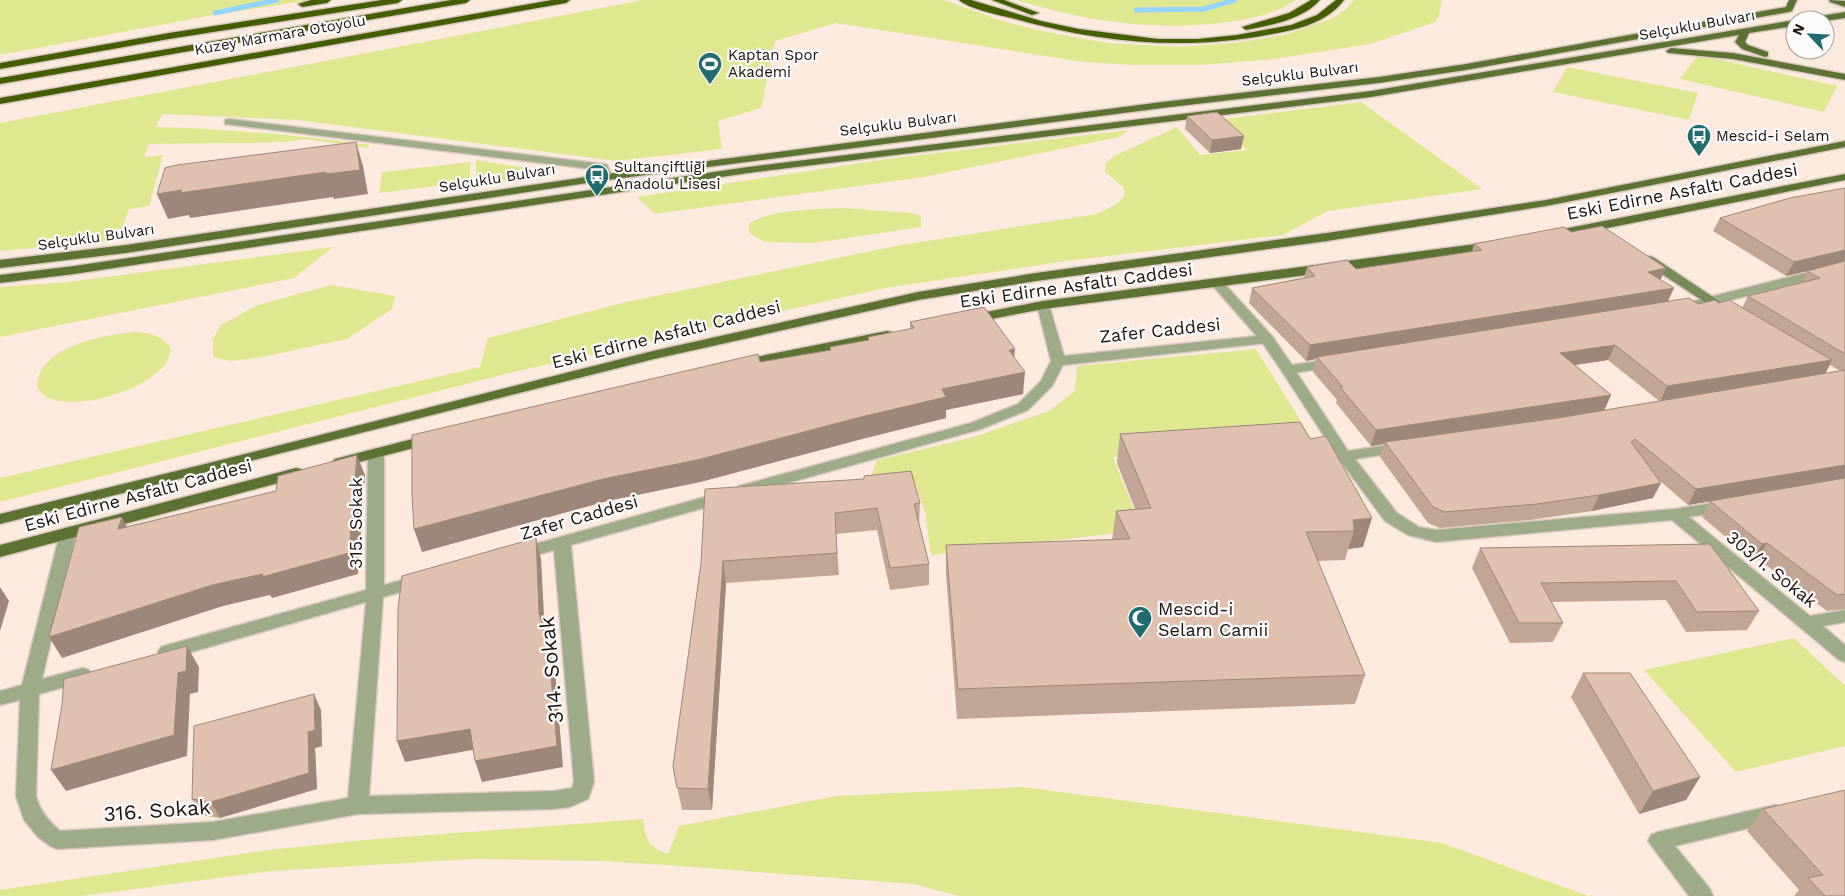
<svg xmlns="http://www.w3.org/2000/svg" width="1845" height="896" viewBox="0 0 1845 896" font-family="'Work Sans',sans-serif">
	<style>
		.green { fill: #dfe790 }
		.lines { fill: none; stroke-linecap: round; stroke-linejoin: round }
		.stream { stroke: #93d5fe; stroke-width: 5 }
		.minor-casing { stroke: #d9c8be; stroke-width: 3 }
		.tertiary-casing { stroke: #d9c8be; stroke-width: 3 }
		.secondary-casing { stroke: #d9c8be; stroke-width: 3 }
		.primary-casing { stroke: #d9c8be; stroke-width: 3 }
		.motorway-casing { stroke: #d9c8be; stroke-width: 3 }
		.minor { fill: #9dab89; fill-rule: evenodd }
		.tertiary { fill: #9dab89; fill-rule: evenodd }
		.secondary { fill: #778a58; fill-rule: evenodd }
		.primary { fill: #5b7232; fill-rule: evenodd }
		.motorway { fill: #445d03; fill-rule: evenodd }
		.wall { fill: #c1a696; fill-rule: evenodd }
		.shaded-wall { fill: #9d877a }
		.building { fill: #e0c1af; stroke: #9d877a }
		.labels { text-anchor: middle; dominant-baseline: central; stroke-width: 4.5; stroke-linejoin: round; paint-order: stroke }
		.far-street-label { font-size: 15px; fill: #1f140e; stroke: #fbfbfb }
		.far-poi-label { font-size: 15px; fill: #1f140e; stroke: #fbfbfb; text-anchor: start }
		.street-label { font-size: 18px; fill: #1f140e; stroke: #fbfbfb }
		.poi-label { font-size: 18px; fill: #1f140e; stroke: #fbfbfb; text-anchor: start }
		.near-street-label { font-size: 21px; fill: #1f140e; stroke: #fbfbfb }
	</style>
	<rect width="100%" height="100%" fill="#fdeadf"/>
	<g class="green">
		<polygon points="0,0 311,0 208,16 0,55"/>
		<path d="M643 0H944L999 20 1037 30 1107 43 1180 47 1234 43 1284 35 1333 18 1345 10 1354 0H1442L1439 16 1435 22 1370 44 1274 59 1199 65H1134L1082 62 836 23 775 41 761 108 718 121 722 149 616 161 297 120 162 114 156 127C228 129 299 135 370 145L367 148 304 139 288 142 149 144 144 157 163 155 149 206 129 209 118 240 0 251V123Z"/>
		<path d="M1017 0H1296C1273 15 1247 20 1220 23 1151 31 1083 21 1017 0Z"/>
		<polygon points="1698,55 1837,86 1824,112 1680,79"/>
		<polygon points="1567,67 1698,93 1689,120 1553,92"/>
		<path d="M1361 102 1482 189 1328 211 1283 235 1066 261 885 288 518 371 0 502V478L480 367 488 338 622 303 895 246 1097 214C1108 208 1119 205 1125 194L1123 187 1105 172 1106 163 1114 156 1177 127 1200 155 1247 150 1215 120Z"/>
		<polygon points="1129,130 1119,137 924,177 655,214 637,197 887,159"/>
		<polygon points="476,160 539,170 539,176 476,185"/>
		<polygon points="470,162 470,182 379,193 382,172"/>
		<path d="M843 208 912 213 921 216V227L814 243 765 242 749 233V223C777 208 812 210 843 208Z"/>
		<polygon points="333,247 294,278 0,337 0,287 68,282"/>
		<polygon points="331,285 395,296 392,309 347,339 257,358 230,361 213,357 213,339 221,325 258,305"/>
		<path d="M138 332C153 334 163 336 171 349 170 353 169 357 168 360 151 390 74 413 45 396 42 394 39 390 37 387 37 346 106 334 138 332Z"/>
		<polygon points="1256,349 1317,447 1113,457 1142,530 931,555 925,512 916,486 866,490 877,460 974,437 1049,411 1075,391 1077,366"/>
		<polygon points="1794,638 1845,686 1845,746 1736,772 1644,670"/>
		<path d="M1023 787 1442 843 1588 896H959L913 884 665 865 600 861 474 859 272 871 82 896H0V890L268 850 374 839 643 819C647 842 646 845 668 854L679 826 836 796Z"/>
	</g>
	<g class="lines">
		<g class="stream">
			<polyline points="1136,10 1204,9 1235,0"/>
			<polyline points="215,13 277,0"/>
		</g>
		<defs>
			<g id="minor">
				<polygon points="229,119 603,164 607,165 612,177 611,179 603,179 599,170 225,124 225,120"/>
				<polygon points="1043,301 1049,305 1064,356 1267,335 1274,339 1267,343 1063,365 1052,386 1028,410 981,429 745,495 739,494 737,490 739,486 971,423 1018,404 1041,381 1051,361 1037,305"/>
				<polygon points="1288,366 1293,367 1348,451 1402,443 1407,445 1410,448 1407,451 1355,459 1397,513 1419,527 1436,530 1675,509 1725,501 1731,502 1733,506 1731,510 1689,517 1810,616 1845,610 1845,622 1823,626 1845,645 1845,662 1839,660 1672,520 1436,542 1408,535 1385,521 1339,459 1281,370"/>
				<path d="M376 448 381 450 384 453V585L420 575 426 577 428 581 426 585 383 597 369 796 554 791 572 788 574 782 554 550 519 560 513 558 511 554 513 550 723 492 729 493 731 497 729 501 571 545 594 782 588 799 570 807 554 809 358 814 213 840 57 849 50 846 38 837 24 820 16 796 20 700 0 705V691L22 685 60 533 62 529 68 527 74 529 76 533 42 679 83 668 89 670 92 675 89 680 39 694 36 796C40 811 48 821 60 831L213 822 348 798 366 602 167 659 161 657 158 652 161 647 167 645 366 590 368 453 371 450Z"/>
				<polygon points="1775,805 1782,808 1785,814 1782,820 1675,846 1710,889 1713,896 1689,896 1648,841 1651,835 1658,832"/>
			</g>
			<g id="tertiary">
				<polygon points="1845,263 1845,271 1699,308 1693,304 1694,301"/>
				<polygon points="1217,279 1221,280 1272,336 1292,365 1333,359 1338,360 1340,363 1338,366 1288,374 1283,373 1262,342 1213,286 1211,283"/>
			</g>
			<polygon id="secondary" points="1649,256 1653,257 1734,311 1733,314 1723,314 1645,263 1643,260 1645,257"/>
			<g id="primary">
				<polygon points="1789,0 1797,0 1792,11 1789,12 1466,70 1379,83 1162,108 607,180 126,253 0,268 0,260 126,245 607,174 1162,102 1379,77 1466,64 1786,7"/>
				<polygon points="1829,0 1845,1 1845,7 1830,2"/>
				<polygon points="1845,12 1845,18 1825,21 1810,20 1814,17"/>
				<polygon points="1795,20 1795,26 1749,33 1745,42 1748,45 1768,52 1768,56 1765,57 1742,49 1735,42 1739,35 1371,97 748,173 74,274 0,283 0,275 74,266 748,167 1371,91"/>
				<polygon points="1671,48 1733,53 1845,74 1845,80 1733,59 1668,53 1666,51"/>
				<polygon points="1845,141 1845,147 1546,206 1327,241 1036,281 918,300 654,359 0,524 0,514 201,465 653,351 918,292 1036,273 1327,233 1546,200"/>
				<polygon points="1845,174 1845,180 1553,239 1547,235 1553,231"/>
				<polygon points="1491,242 1497,246 1495,249 1455,256 1043,309 971,323 964,319 971,315 1043,301"/>
				<polygon points="887,331 892,332 894,335 892,338 741,368 734,364 741,360"/>
				<polygon points="432,434 437,436 439,439 437,442 340,467 335,465 332,462 335,459"/>
				<polygon points="296,468 301,469 304,473 301,477 0,557 0,545"/>
			</g>
			<g id="motorway">
				<polygon points="311,0 331,0 327,3 302,7 298,4"/>
				<polygon points="382,0 402,0 398,3 169,39 0,69 0,63 169,33"/>
				<polygon points="451,0 470,0 466,3 0,84 0,78"/>
				<polygon points="552,0 570,0 566,3 0,104 0,98"/>
				<path d="M959 0H971L1041 21 1079 29 1158 39H1198L1237 35 1291 25 1317 15 1336 0H1344C1326 24 1295 30 1267 35 1181 51 1096 42 1012 18 998 15 969 9 959 0Z"/>
				<polygon points="992,0 1004,0 1039,13 1032,15"/>
				<path d="M1311 0H1320C1302 20 1271 25 1246 30L1242 27 1289 13Z"/>
			</g>
		</defs>
		<use href="#minor" class="minor-casing"/>
		<use href="#tertiary" class="tertiary-casing"/>
		<use href="#secondary" class="secondary-casing"/>
		<use href="#primary" class="primary-casing"/>
		<use href="#motorway" class="motorway-casing"/>
		<use href="#minor" class="minor"/>
		<use href="#tertiary" class="tertiary"/>
		<use href="#secondary" class="secondary"/>
		<use href="#primary" class="primary"/>
		<use href="#motorway" class="motorway"/>
	</g>
	<g class="wall">
		<polygon points="1187,116 1241,149 1210,153 1185,129"/>
		<path d="M1845 188V609L1827 611 1758 559 1753 560 1702 517 1710 501 1688 505 1659 480 1653 498 1592 511 1530 520 1440 528 1428 523 1380 457 1384 444 1371 446 1336 403 1337 400 1313 372 1316 359 1306 361 1249 303 1252 288 1304 278 1307 267 1356 269 1472 252 1474 244 1571 232 1661 280 1668 301 1698 304 1719 303 1742 308 1748 296 1801 283 1807 271 1786 276 1713 231 1720 218ZM1608 360 1659 401 1604 410 1611 395 1575 365ZM1830 365 1840 371 1825 374Z"/>
		<polygon points="910,322 1014,357 1023,394 946,410 946,418 862,439 700,482 607,501 422,552 760,362 830,350 830,347 868,341 868,337 910,329"/>
		<polygon points="1300,422 1363,547 1348,549 1345,560 1318,561 1365,675 1355,704 957,719 946,574 946,545 1112,540 1116,511 1135,509 1117,463 1120,434"/>
		<polygon points="705,489 920,503 919,525 929,564 929,585 890,590 877,530 836,534 839,575 726,583 712,810 682,810 673,766 701,563"/>
		<polygon points="1710,544 1759,611 1747,630 1686,632 1666,600 1551,602 1563,623 1553,642 1510,643 1472,568 1480,548"/>
		<polygon points="1583,673 1700,777 1686,800 1639,814 1571,697"/>
		<polygon points="321,710 322,746 315,748 317,789 220,818 201,815 192,799"/>
		<polygon points="1763,809 1845,896 1794,896 1799,890 1747,831"/>
	</g>
	<g class="shaded-wall">
		<polygon points="1244,136 1241,149 1210,153 1212,140"/>
		<polygon points="356,142 363,166 368,194 334,199 333,197 190,218 189,215 168,219 157,194"/>
		<polygon points="1845,250 1845,262 1786,276 1794,262"/>
		<polygon points="1666,268 1659,283 1648,272"/>
		<polygon points="1674,288 1667,303 1317,357 1316,359 1306,361 1310,345"/>
		<polygon points="1615,345 1608,360 1554,368 1560,353"/>
		<polygon points="1015,349 1013,371 1009,350"/>
		<polygon points="1832,360 1824,376 1660,402 1667,386"/>
		<polygon points="1025,372 1023,394 946,410 946,418 862,439 700,482 607,501 422,552 414,529 942,389"/>
		<polygon points="1611,395 1604,411 1385,442 1384,444 1371,446 1376,430"/>
		<polygon points="357,455 365,475 358,574 272,598 270,595 223,606 62,658 49,637 212,585"/>
		<polygon points="1845,465 1845,479 1688,505 1696,489"/>
		<polygon points="1661,483 1653,498 1592,511 1599,495"/>
		<polygon points="122,517 133,538 118,529"/>
		<polygon points="1372,518 1363,547 1348,549 1354,531 1353,520"/>
		<polygon points="536,538 541,559 545,634 555,671 563,767 482,782 475,761 539,613"/>
		<polygon points="1767,543 1758,559 1753,560 1762,544"/>
		<polygon points="723,561 726,583 712,810 708,789"/>
		<polygon points="0,587 9,601 0,631"/>
		<polygon points="187,646 199,667 198,692 190,694 187,756 66,791 51,770 178,673"/>
		<polygon points="314,694 321,710 322,746 315,748 317,789 220,818 211,802 308,732"/>
		<polygon points="470,729 478,749 405,762 397,741"/>
		<polygon points="1700,777 1686,800 1639,814 1653,791"/>
	</g>
	<g class="building">
		<polygon points="1217,112 1244,136 1212,140 1187,116"/>
		<polygon points="356,142 360,170 325,174 326,172 180,193 182,190 157,194 165,168 177,165"/>
		<polygon points="1845,188 1845,250 1794,262 1720,218 1790,198"/>
		<polygon points="1602,226 1666,268 1648,272 1674,288 1310,345 1252,288 1315,276 1307,267 1347,260 1356,269 1482,250 1474,244 1564,227 1571,232"/>
		<polygon points="1845,261 1845,354 1748,296 1820,278 1807,271"/>
		<polygon points="1689,298 1698,304 1715,300 1719,303 1729,300 1832,360 1667,386 1615,345 1560,353 1611,395 1376,430 1340,387 1343,387 1317,357"/>
		<polygon points="984,307 1015,349 1009,350 1025,372 942,389 946,397 861,417 697,460 603,479 414,529 412,495 412,435 758,354 760,362 831,350 830,347 869,340 868,337 914,328 910,322"/>
		<polygon points="1845,370 1845,465 1696,489 1635,439 1631,442 1661,483 1599,495 1537,504 1445,512 1433,507 1385,442 1558,418"/>
		<polygon points="1300,422 1310,439 1326,436 1372,518 1353,520 1354,531 1306,532 1365,675 958,689 946,545 1130,539 1116,511 1151,508 1120,434"/>
		<polygon points="357,455 349,553 262,577 263,574 212,585 49,637 79,527 122,517 118,529 276,491 278,476"/>
		<polygon points="911,471 920,503 914,504 929,564 890,568 877,508 835,513 837,553 723,561 708,789 677,788 673,766 701,563 705,489 864,479 864,476"/>
		<polygon points="1845,478 1845,594 1837,595 1767,543 1762,544 1710,501"/>
		<polygon points="536,538 539,613 549,651 557,746 475,761 470,729 397,741 398,608 402,576"/>
		<polygon points="1710,544 1759,611 1697,612 1676,581 1541,583 1563,623 1519,623 1480,548"/>
		<polygon points="187,646 186,671 178,673 174,735 51,770 62,705 64,679"/>
		<polygon points="1583,673 1630,673 1700,777 1653,791"/>
		<polygon points="314,694 315,730 308,732 309,773 211,802 192,799 194,726"/>
		<polygon points="1845,790 1845,896 1825,896 1808,878 1823,875 1763,809"/>
	</g>
	<defs>
		<symbol id="stadium-pin" viewBox="-11 -11 22 30"><path d="M0 17L-7.5 6A9.5 9.5 0 1 1 7.5 6Z" fill="#206c6e" stroke="#fbfbfb"/><path d="M0-5a6.5 5 0 1 0 0 10a6.5 5 0 1 0 0-10ZM-3.5-1.8h7v3.6h-7Z" fill="#fff"/></symbol>
		<symbol id="bus-pin" viewBox="-11 -11 22 30"><path d="M0 17L-7.5 6A9.5 9.5 0 1 1 7.5 6Z" fill="#206c6e" stroke="#fbfbfb"/><path d="M-5-6H5V4H4V6H2V4H-2V6H-4V4H-5ZM-3.5-4V0h7V-4ZM-3.5 1.2v1.5H-2V1.2ZM2 1.2v1.5H3.5V1.2Z" fill="#fff"/></symbol>
		<symbol id="mosque-pin" viewBox="-11 -11 22 30"><path d="M0 17L-7.5 6A9.5 9.5 0 1 1 7.5 6Z" fill="#206c6e" stroke="#fbfbfb"/><path d="M3.5-4.9A6 6 0 1 0 3.5 4.9A5 5 0 1 1 3.5-4.9Z" fill="#fff"/></symbol>
	</defs>
	<g fill-rule="evenodd">
		<use href="#stadium-pin" x="696" y="50" width="28" height="38"/>
		<use href="#bus-pin" x="1685" y="122" width="28" height="38"/>
		<use href="#bus-pin" x="583" y="162" width="28" height="38"/>
		<use href="#mosque-pin" x="1126" y="604" width="28" height="38"/>
	</g>
	<g class="labels">
		<g class="far-street-label">
			<text transform="translate(1697 25) rotate(-10)">Selçuklu Bulvarı</text>
			<text transform="translate(280 35) rotate(-10)">Kuzey Marmara Otoyolu</text>
			<text transform="translate(1300 74) rotate(-7)">Selçuklu Bulvarı</text>
			<text transform="translate(898 124) rotate(-7)">Selçuklu Bulvarı</text>
			<text transform="translate(497 178) rotate(-9)">Selçuklu Bulvarı</text>
			<text transform="translate(96 237) rotate(-8)">Selçuklu Bulvarı</text>
		</g>
		<g class="far-poi-label">
			<text x="728" y="55">Kaptan Spor<tspan x="728" dy="17">Akademi</tspan></text>
			<text x="1716" y="136">Mescid-i Selam</text>
			<text x="614" y="167">Sultançiftliği<tspan x="614" dy="17">Anadolu Lisesi</tspan></text>
		</g>
		<g class="street-label">
			<text transform="translate(1682 191) rotate(-11)">Eski Edirne Asfaltı Caddesi</text>
			<text transform="translate(1076 285) rotate(-8)">Eski Edirne Asfaltı Caddesi</text>
			<text transform="translate(1160 330) rotate(-6)">Zafer Caddesi</text>
			<text transform="translate(666 334) rotate(-14)">Eski Edirne Asfaltı Caddesi</text>
			<text transform="translate(138 495) rotate(-15)">Eski Edirne Asfaltı Caddesi</text>
			<text transform="translate(579 517) rotate(-16)">Zafer Caddesi</text>
			<text transform="translate(355 523) rotate(-90)">315. Sokak</text>
			<text transform="translate(1772 569) rotate(39)">303/1. Sokak</text>
		</g>
		<g class="poi-label">
			<text x="1158" y="608">Mescid-i<tspan x="1158" dy="21">Selam Camii</tspan></text>
		</g>
		<g class="near-street-label">
			<text transform="translate(551 670) rotate(-95)">314. Sokak</text>
			<text transform="translate(157 810) rotate(-4)">316. Sokak</text>
		</g>
	</g>
	<g transform="translate(1810 35) rotate(295)"><circle r="24" fill="#fbfbfb" stroke="#a39f9c"/>
	<path d="M0-4L9 19L0 12L-9 19Z" fill="#206c6e"/>
	<text y="-8" font-size="14" font-weight="bold" text-anchor="middle" fill="#1f140e">N</text>
	</g>
</svg>
